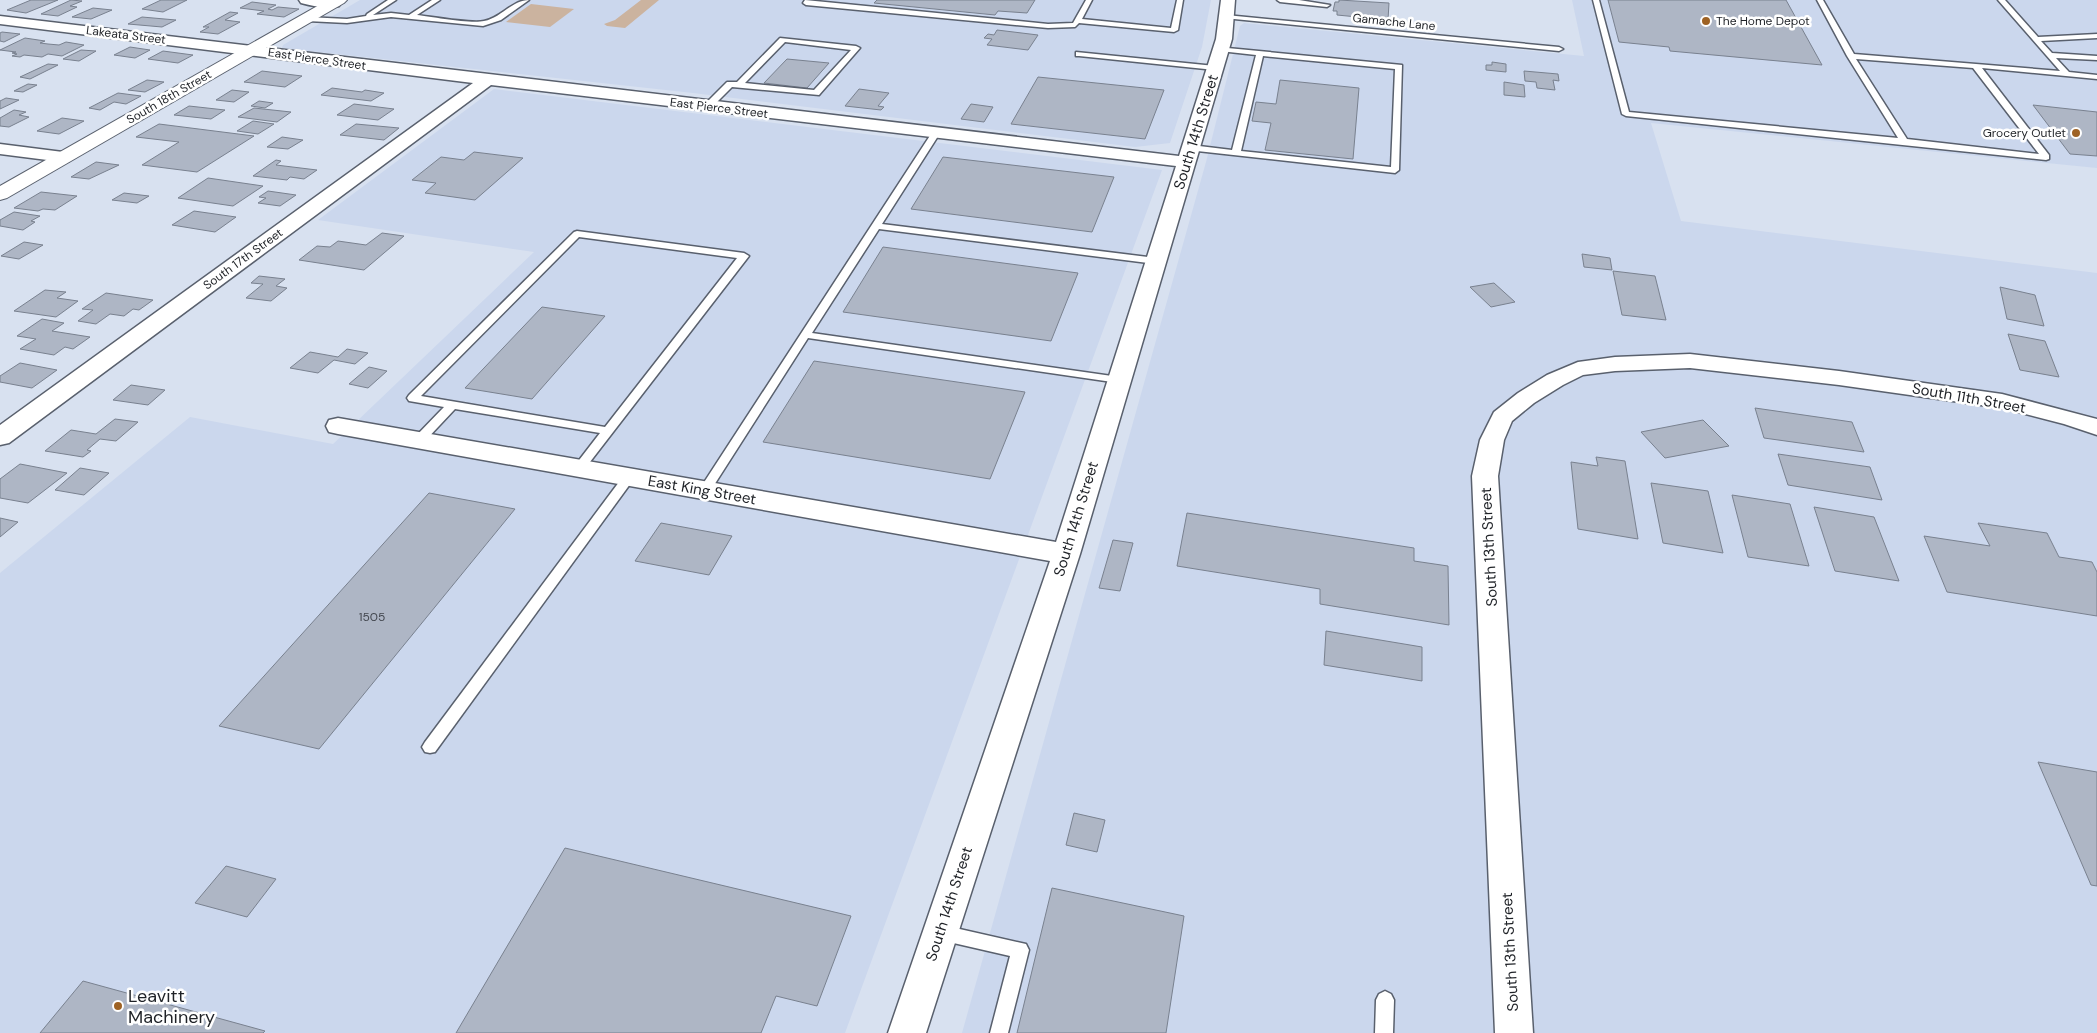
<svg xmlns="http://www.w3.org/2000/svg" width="2097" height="1033" viewBox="0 0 2097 1033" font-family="'DM Sans',sans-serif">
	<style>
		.built { fill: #cbd7ed }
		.green { fill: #cbb39f }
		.building { fill: #aeb6c5; stroke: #79818f }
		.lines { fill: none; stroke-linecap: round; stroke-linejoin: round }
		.lane-casing { stroke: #59606d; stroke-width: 3 }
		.street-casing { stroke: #59606d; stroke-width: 3 }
		.secondary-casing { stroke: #59606d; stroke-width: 2 }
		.lane { fill: #fff; fill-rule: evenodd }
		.street { fill: #fff; fill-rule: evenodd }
		.secondary { fill: #fff; fill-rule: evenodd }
		.poi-dot { fill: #9e6224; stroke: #fff; stroke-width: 2 }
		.labels { text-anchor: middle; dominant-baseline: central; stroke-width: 5; stroke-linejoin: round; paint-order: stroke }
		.far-poi-label { font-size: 12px; fill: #1e2126; stroke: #fff; text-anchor: start }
		.far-street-label { font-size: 12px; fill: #1e2126; stroke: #fff }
		.number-label { font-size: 12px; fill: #42464e }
		.street-label { font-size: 15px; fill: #1e2126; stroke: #fff }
		.near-poi-label { font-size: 18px; fill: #1e2126; stroke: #fff; text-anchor: start }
	</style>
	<rect width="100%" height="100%" fill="#d8e1f0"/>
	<g class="built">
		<polygon points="360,0 1211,0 1202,47 1170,143 1135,147 693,93 282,48 283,45"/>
		<polygon points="1572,0 2097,0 2097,168 1651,123 1681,221 2097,273 2097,1033 962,1033 1206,162 1240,26 1244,23 1584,56"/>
		<polygon points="494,89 1162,170 845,1033 0,1033 0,573 190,417 333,444 534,252 318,220"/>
	</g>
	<g class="green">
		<polygon points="641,0 659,0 625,28 607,26 604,24 615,20"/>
		<polygon points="531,4 574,9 550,27 506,22"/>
	</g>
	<g class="building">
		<polygon points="31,0 58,0 26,13 7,10"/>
		<polygon points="71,0 82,1 70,6 77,7 58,16 41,14"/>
		<polygon points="161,0 187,0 163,12 142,9"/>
		<polygon points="877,0 1035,0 1027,13 998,11 995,15 874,3"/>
		<polygon points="1339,0 1389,3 1388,20 1337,15 1337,11 1333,11 1335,2 1339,2"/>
		<polygon points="1608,0 1786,0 1822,65 1670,51 1669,47 1619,42"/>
		<polygon points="252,2 276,5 268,9 272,10 278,7 299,9 284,17 257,14 264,11 240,8"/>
		<polygon points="93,8 112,10 91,19 72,17"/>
		<polygon points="230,12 238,13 225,20 240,22 218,34 200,32 209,27 203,27"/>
		<polygon points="142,17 176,20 162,27 128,24"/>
		<polygon points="997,30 1038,35 1028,50 987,45 992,39 984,38 988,34 994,35"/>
		<polygon points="2,32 20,34 4,42 0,41 0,33"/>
		<polygon points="25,38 45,41 40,43 48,44 59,45 66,42 84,45 62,56 48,54 42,57 24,55 20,57 12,56 17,54 12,53 16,52 0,50"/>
		<polygon points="130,47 150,50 135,58 114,55"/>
		<polygon points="81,50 96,51 79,61 63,59"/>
		<polygon points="163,51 193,55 178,63 148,59"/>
		<polygon points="787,59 829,63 807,88 764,83"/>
		<polygon points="1492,62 1506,64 1506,72 1486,70 1486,65 1492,65"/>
		<polygon points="48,64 58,65 30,79 20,77"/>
		<polygon points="262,71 302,76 285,87 244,82"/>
		<polygon points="1524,71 1558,74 1559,81 1553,80 1555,90 1537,88 1536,82 1525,81"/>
		<polygon points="1038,77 1164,90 1145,139 1011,124"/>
		<polygon points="147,80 164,82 145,92 128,90"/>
		<polygon points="1280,80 1359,88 1353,159 1265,150 1271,123 1252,121 1256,102 1276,104"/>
		<polygon points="1504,82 1524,85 1525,97 1504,95"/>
		<polygon points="28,84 37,85 23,92 14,91"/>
		<polygon points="332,88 362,92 365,90 384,93 371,101 321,95"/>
		<polygon points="859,89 889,93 878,106 884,107 881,110 845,106"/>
		<polygon points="232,90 249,92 234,102 216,100"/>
		<polygon points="118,93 141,96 126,104 114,102 100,110 89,108"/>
		<polygon points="6,98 19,100 0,109 0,101"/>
		<polygon points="259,101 273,103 265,108 251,106"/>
		<polygon points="354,104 394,109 378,120 337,115"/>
		<polygon points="971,104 993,107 984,122 961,119"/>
		<polygon points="2033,105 2097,112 2097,156 2070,154"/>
		<polygon points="189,106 225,110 211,119 174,115"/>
		<polygon points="254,108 291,112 277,122 238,117"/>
		<polygon points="14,110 26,112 19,115 29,117 9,127 0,126 0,118"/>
		<polygon points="62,118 84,121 59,134 37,131"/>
		<polygon points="253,121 274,124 258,134 237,131"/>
		<polygon points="159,124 254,136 197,172 142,165 179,142 136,137"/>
		<polygon points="356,124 399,128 384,140 340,135"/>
		<polygon points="282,137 303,140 288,149 267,147"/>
		<polygon points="474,152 523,158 475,200 425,193 436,183 412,180 441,157 464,160"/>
		<polygon points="943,157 1114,177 1092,232 911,209"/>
		<polygon points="276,160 281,161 276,165 317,170 304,179 290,177 287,180 253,176"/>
		<polygon points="96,162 119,165 89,179 71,177"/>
		<polygon points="208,178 263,186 233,206 178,198"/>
		<polygon points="268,191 296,195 280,206 258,203 266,198 259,197"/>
		<polygon points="41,192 77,196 55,210 43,209 38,211 14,208"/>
		<polygon points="124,193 149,196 137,203 112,200"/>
		<polygon points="194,211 236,217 215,232 172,225"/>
		<polygon points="14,212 40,216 31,221 35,222 23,230 0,226 0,220"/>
		<polygon points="382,233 404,236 364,270 299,260 317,246 330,247 338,241 366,245"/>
		<polygon points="24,242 43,245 19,259 1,256"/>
		<polygon points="883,247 1078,273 1051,341 843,312"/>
		<polygon points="1582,254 1610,258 1612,270 1584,267"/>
		<polygon points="1613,271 1655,276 1666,320 1622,315"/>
		<polygon points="259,276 285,279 276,286 287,288 271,301 246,298 263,284 251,283"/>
		<polygon points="1494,283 1515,302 1491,307 1470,287"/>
		<polygon points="2000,287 2035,295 2044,326 2007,319"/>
		<polygon points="45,290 66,292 57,298 78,301 56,317 14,311"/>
		<polygon points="106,293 153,300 139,310 133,309 124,316 110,314 96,324 78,321 93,310 82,309"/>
		<polygon points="542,307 605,316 532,399 465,388"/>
		<polygon points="42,319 64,323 52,331 90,337 73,349 65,347 54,355 20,349 36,339 17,336"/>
		<polygon points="2008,334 2045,341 2059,377 2020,370"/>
		<polygon points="347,349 368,353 355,364 334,360 318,373 290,368 310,352 338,357"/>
		<polygon points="814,361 1025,392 990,479 763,442"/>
		<polygon points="20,363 57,370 32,388 0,382 0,376"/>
		<polygon points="369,367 387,371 368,388 349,384"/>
		<polygon points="131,385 165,390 148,405 113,400"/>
		<polygon points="1755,408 1852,422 1864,452 1764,438"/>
		<polygon points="115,419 138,422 116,441 100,439 87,450 91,451 83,457 45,451 71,430 96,434"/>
		<polygon points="1703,420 1729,446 1665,458 1641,432"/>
		<polygon points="1778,454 1870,467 1882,500 1788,485"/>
		<polygon points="1596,457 1625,461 1638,539 1578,529 1571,462 1598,466"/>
		<polygon points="20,464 67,473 28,503 0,498 0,479"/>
		<polygon points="80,468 109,473 84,495 55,490"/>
		<polygon points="1651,483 1708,491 1723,553 1663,543"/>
		<polygon points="429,493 515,509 319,749 219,726"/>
		<polygon points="1732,495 1790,504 1809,566 1748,557"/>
		<polygon points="1814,507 1874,517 1899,581 1835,571"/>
		<polygon points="1187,513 1414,548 1414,561 1448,566 1449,625 1320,604 1320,589 1177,566"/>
		<polygon points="0,518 18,522 0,537"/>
		<polygon points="661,523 732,536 709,575 635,561"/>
		<polygon points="1978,523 2047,533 2059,557 2092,562 2097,572 2097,616 1947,592 1924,536 1990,546"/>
		<polygon points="1113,540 1133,543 1120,591 1099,588"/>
		<polygon points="1326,631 1422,647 1422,681 1324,665"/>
		<polygon points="2038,762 2097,772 2097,886 2091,885"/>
		<polygon points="1074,813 1105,820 1097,852 1066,845"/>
		<polygon points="565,848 851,916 817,1006 776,996 761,1033 456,1033"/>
		<polygon points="226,866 276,879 247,917 195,903"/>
		<polygon points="1052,888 1184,916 1166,1033 1017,1033"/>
		<polygon points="83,981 265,1031 263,1033 40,1033"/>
	</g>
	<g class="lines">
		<defs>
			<g id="lane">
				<path d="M388 0H396L373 15 391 13 409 15 432 0H440L417 15C433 17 471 24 484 21 501 18 512 0 529 0L501 20 483 26 391 17 347 23 307 21 303 19 307 17 347 19 366 16 367 14Z"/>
				<polygon points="805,0 1048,24 1073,23 1086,0 1092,0 1082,19 1171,28 1177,0 1183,0 1178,30 1174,32 1079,23 1075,27 1048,28 806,5 803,3"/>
				<polygon points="1277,0 1299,0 1330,5 1327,7 1280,2"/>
				<path d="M1593 0H1599L1629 112 1898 138 1847 56 1817 0H1823L1854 54 2060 71 1998 0H2005L2038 37 2097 34V38L2041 41 2052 53 2097 56V60L2056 58 2069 72 2097 75V79L1982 68 2049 155V159L2046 160 1626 116 1622 114ZM1856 59 1973 68 2039 154 1907 139Z"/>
				<polygon points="1226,15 1559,47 1563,49 1559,51 1224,18 1224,16"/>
				<path d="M780 38 856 46 860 48 819 95 732 87 711 108H705V104L727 82H737ZM785 42 851 50 814 90 745 83Z"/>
				<path d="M1217 47 1402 65 1399 170 1395 173 1188 150 1187 148 1191 145 1232 150 1256 55 1220 51H1217ZM1263 56 1395 69 1391 167 1241 151Z"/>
				<polygon points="1076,52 1215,66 1219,68 1215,70 1079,56 1076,56"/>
				<polygon points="933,131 940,133 882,224 1156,258 1161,261 1156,264 879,229 812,333 1119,377 1125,380 1119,383 808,338 709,493 701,493 699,490 701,487"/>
				<path d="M577 231 744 253 749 256 583 471 579 472 573 468 600 433 455 409 423 443H415L413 440 415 437 444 407 409 401 407 398 409 395 574 232ZM579 237 737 258 605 427 421 396Z"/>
				<polygon points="629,473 633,474 635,477 633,480 435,752 430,753 425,752 422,747 425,742 625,474"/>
				<polygon points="942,925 1026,944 1029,950 1008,1033 990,1033 1010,956 936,939 933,933 936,927"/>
				<polygon points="1385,991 1391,994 1394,1000 1393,1033 1375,1033 1376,1000 1379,994"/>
			</g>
			<g id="street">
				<path d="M299 0H339L341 3 339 6C328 9 312 6 301 3Z"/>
				<polygon points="1221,0 1235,0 1232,39 1080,554 926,1033 888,1033 1050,561 338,434 329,432 326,426 329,420 338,418 1056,542 1176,166 491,85 9,443 0,445 0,425 473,83 0,24 0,16 1179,156 1216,39"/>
				<polygon points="0,144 63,152 69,153 72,157 69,161 63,162 0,154"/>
				<polygon points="1690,354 1839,371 2002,394 2097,419 2097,435 2064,424 2002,408 1839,385 1690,368 1615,371 1583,375 1563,385 1534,403 1512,421 1504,440 1498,476 1533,1033 1495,1033 1472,476 1480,440 1494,412 1518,393 1547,375 1578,362 1615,357"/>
			</g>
			<polygon id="secondary" points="328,0 347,0 344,3 7,198 0,200 0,186"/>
		</defs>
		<use href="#lane" class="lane-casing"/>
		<use href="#street" class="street-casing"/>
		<use href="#secondary" class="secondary-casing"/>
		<use href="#lane" class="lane"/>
		<use href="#street" class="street"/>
		<use href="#secondary" class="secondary"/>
	</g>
	<g class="poi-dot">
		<circle cx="1706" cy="21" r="5"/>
		<circle cx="2076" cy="133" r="5"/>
		<circle cx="118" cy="1006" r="5"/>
	</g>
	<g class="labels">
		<g class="far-poi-label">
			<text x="1716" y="21">The Home Depot</text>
			<text x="2066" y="133" text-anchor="end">Grocery Outlet</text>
		</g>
		<g class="far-street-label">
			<text transform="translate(1394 22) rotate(6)">Gamache Lane</text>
			<text transform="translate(126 35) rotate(7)">Lakeata Street</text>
			<text transform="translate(317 59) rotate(8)">East Pierce Street</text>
			<text transform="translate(169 97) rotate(-30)">South 18th Street</text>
			<text transform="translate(719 108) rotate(7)">East Pierce Street</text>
			<text transform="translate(243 259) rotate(-36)">South 17th Street</text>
		</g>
		<g class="number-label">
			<text x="372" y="617">1505</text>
		</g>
		<g class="street-label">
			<text transform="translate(1196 132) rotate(-73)">South 14th Street</text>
			<text transform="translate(1969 398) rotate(10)">South 11th Street</text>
			<text transform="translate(702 490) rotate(10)">East King Street</text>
			<text transform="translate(1076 519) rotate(-73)">South 14th Street</text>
			<text transform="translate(1489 547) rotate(-93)">South 13th Street</text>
			<text transform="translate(949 904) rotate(-72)">South 14th Street</text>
			<text transform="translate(1510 952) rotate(-93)">South 13th Street</text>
		</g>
		<g class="near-poi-label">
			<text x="128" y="996">Leavitt<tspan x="128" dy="21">Machinery</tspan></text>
		</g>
	</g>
</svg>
